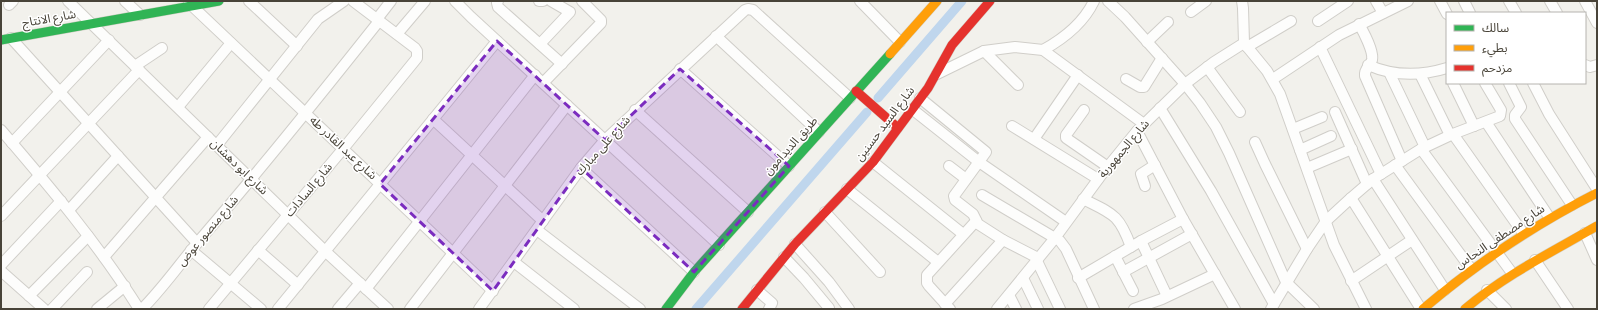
<svg xmlns="http://www.w3.org/2000/svg" width="1598" height="310" viewBox="0 0 1598 310" font-family="'Source Sans 3','Noto Sans Arabic',sans-serif">
	<style>
		.lines { fill: none; stroke-linecap: round; stroke-linejoin: round }
		.canal { stroke: #bfd6ed; stroke-width: 9 }
		.street-casing { stroke: #d0cec9; stroke-width: 12 }
		.fast-casing { stroke: #d0cec3; stroke-width: 10 }
		.slow-casing { stroke: #d0cec3; stroke-width: 10 }
		.jam-casing { stroke: #d0cec3; stroke-width: 10 }
		.street { stroke: #fdfdfc; stroke-width: 10 }
		.fast { stroke: #30b455; stroke-width: 9 }
		.slow { stroke: #ff9f0a; stroke-width: 9 }
		.jam { stroke: #e5322d; stroke-width: 9 }
		.marked { fill: #7b2cbf; fill-opacity: 0.2; stroke: #7b2cbf; stroke-width: 3; stroke-dasharray: 8 5; stroke-linejoin: round }
		.labels { text-anchor: middle; dominant-baseline: central; stroke-width: 3; stroke-linejoin: round; paint-order: stroke }
		.street-label { font-size: 12px; fill: #484338; stroke: #fff }
	</style>
	<rect width="100%" height="100%" fill="#f2f1ec"/>
	<g class="lines">
		<g class="canal">
			<polyline points="878,98 962,1"/>
			<polyline points="696,309 867,112"/>
		</g>
		<defs>
			<g id="street">
				<polyline points="68,1 325,251 388,309"/>
				<polyline points="125,1 140,15"/>
				<polyline points="249,1 297,46"/>
				<polyline points="455,1 471,17 719,245"/>
				<polyline points="498,1 497,3 498,7 562,64"/>
				<polyline points="539,1 543,1"/>
				<polyline points="860,1 900,42"/>
				<polyline points="1108,1 1125,17 1185,84 1200,103 1216,127 1229,153 1286,282 1314,309"/>
				<polyline points="1376,1 1383,13"/>
				<polyline points="1440,1 1447,14"/>
				<polyline points="1464,1 1470,13"/>
				<polyline points="1509,1 1516,13"/>
				<polyline points="1550,1 1557,13"/>
				<polyline points="1585,1 1597,23"/>
				<polyline points="189,3 493,291"/>
				<polyline points="9,5 13,1"/>
				<polyline points="1191,12 1206,1"/>
				<polyline points="377,19 391,1"/>
				<polyline points="1318,21 1348,1"/>
				<path d="M1359 24C1363 31 1374 52 1372 60 1370 67 1364 68 1365 76L1402 161"/>
				<polyline points="397,34 425,1"/>
				<polyline points="716,36 819,132"/>
				<polyline points="11,38 197,243"/>
				<polyline points="1147,42 1168,22"/>
				<polyline points="1244,43 1267,71 1280,94 1334,245 1366,309"/>
				<polyline points="540,44 570,12 551,1"/>
				<polyline points="1247,47 1291,21"/>
				<polyline points="1320,47 1381,174"/>
				<path d="M1043 50C1063 39 1084 22 1094 1"/>
				<polyline points="984,51 1018,85"/>
				<path d="M1368 65C1393 76 1421 76 1447 68"/>
				<polyline points="1585,65 1590,67 1597,65"/>
				<polyline points="135,66 162,48"/>
				<polyline points="1207,67 1240,112"/>
				<polyline points="680,69 789,166"/>
				<polyline points="1389,72 1425,147"/>
				<polyline points="937,74 984,51 1015,47 1043,50 1144,124"/>
				<polyline points="1420,74 1450,135"/>
				<polyline points="1126,79 1140,87 1144,87 1162,58"/>
				<polyline points="1273,79 1339,35 1408,1"/>
				<polyline points="543,83 601,23 601,20 582,1"/>
				<polyline points="1453,83 1474,126"/>
				<polyline points="1509,83 1521,107 1515,115 1515,119 1572,205"/>
				<polyline points="1533,83 1549,114 1597,189"/>
				<polyline points="920,98 986,152 954,196 955,200 973,214 978,224 1003,240 1038,258"/>
				<polyline points="178,107 231,43"/>
				<polyline points="1160,108 1211,191 1274,304"/>
				<polyline points="912,109 979,162 1066,222"/>
				<polyline points="635,110 748,212"/>
				<polyline points="1084,110 1066,135 1066,138 1108,167"/>
				<polyline points="1335,112 1367,184"/>
				<polyline points="433,119 543,221"/>
				<polyline points="1486,122 1549,217"/>
				<polyline points="1012,126 1098,179"/>
				<polyline points="1293,129 1322,117"/>
				<path d="M1 130C50 187 99 245 139 309"/>
				<polyline points="1137,131 1183,219 1235,309"/>
				<polyline points="1453,134 1523,233"/>
				<polyline points="1034,139 1078,75"/>
				<polyline points="1255,142 1265,164 1307,249"/>
				<polyline points="12,143 109,40"/>
				<polyline points="217,145 318,19 344,1"/>
				<polyline points="1421,149 1512,273"/>
				<polyline points="1300,150 1331,136"/>
				<polyline points="873,162 963,234"/>
				<polyline points="1395,165 1471,269"/>
				<polyline points="949,166 966,179"/>
				<polyline points="581,168 694,272"/>
				<polyline points="1307,168 1352,149"/>
				<polyline points="1373,179 1445,290"/>
				<polyline points="1145,186 1141,174 1155,165"/>
				<polyline points="847,189 938,262"/>
				<polyline points="982,195 1060,241 1066,249 1094,309"/>
				<polyline points="1351,198 1421,309"/>
				<path d="M1083 199C1113 214 1119 214 1131 247"/>
				<polyline points="69,210 118,156"/>
				<polyline points="825,212 880,272"/>
				<polyline points="1,216 139,70"/>
				<polyline points="537,230 640,309"/>
				<polyline points="1585,233 1597,260"/>
				<polyline points="1141,241 1167,296"/>
				<polyline points="795,244 829,282 849,309"/>
				<polyline points="191,250 261,309"/>
				<polyline points="258,250 298,285"/>
				<polyline points="1115,256 1133,291"/>
				<polyline points="104,257 208,137"/>
				<polyline points="784,257 804,278 829,308"/>
				<polyline points="1535,260 1568,309"/>
				<polyline points="1037,261 1060,309"/>
				<polyline points="514,262 574,309"/>
				<polyline points="1,265 61,201"/>
				<polyline points="1,271 44,309"/>
				<polyline points="1123,272 1192,234"/>
				<polyline points="1023,278 1038,309"/>
				<polyline points="1078,278 1141,241 1183,219"/>
				<polyline points="1351,281 1412,240"/>
				<polyline points="366,289 535,75"/>
				<polyline points="757,290 772,303 769,309"/>
				<polyline points="1487,290 1506,309"/>
				<polyline points="1009,295 1016,309"/>
				<polyline points="29,296 88,236"/>
				<polyline points="945,304 1003,240"/>
				<polyline points="52,309 87,272"/>
				<polyline points="97,309 125,286"/>
				<path d="M142 309C165 286 183 259 204 235 264 165 322 93 379 21"/>
				<polyline points="209,309 343,149 417,58 417,51 415,48 353,1"/>
				<polyline points="278,309 497,41"/>
				<polyline points="338,309 360,283"/>
				<polyline points="410,309 567,105"/>
				<polyline points="479,309 581,168 605,140 745,10 748,9 753,10 850,98"/>
				<polyline points="950,309 929,286 927,283 927,275 976,221"/>
				<polyline points="997,309 1055,238 1102,174 1137,131 1185,84 1214,62 1244,43 1243,8 1242,1"/>
				<polyline points="1134,309 1162,299 1215,274"/>
				<polyline points="1271,309 1307,249 1326,221 1351,198 1373,179 1421,149 1453,134 1500,116 1501,110 1485,83"/>
			</g>
			<g id="fast">
				<polyline points="1,40 219,1"/>
				<polyline points="666,309 694,272 890,54"/>
			</g>
			<g id="slow">
				<polyline points="890,54 937,1"/>
				<path d="M1423 309C1477 263 1534 225 1597 193"/>
				<path d="M1465 309C1505 275 1552 252 1597 226"/>
			</g>
			<g id="jam">
				<polyline points="856,91 898,128"/>
				<polyline points="742,309 795,244 873,162 928,88 952,45 990,1"/>
			</g>
		</defs>
		<use href="#street" class="street-casing"/>
		<use href="#fast" class="fast-casing"/>
		<use href="#slow" class="slow-casing"/>
		<use href="#jam" class="jam-casing"/>
		<use href="#street" class="street"/>
		<use href="#fast" class="fast"/>
		<use href="#slow" class="slow"/>
		<use href="#jam" class="jam"/>
	</g>
	<path class="marked" d="M497 41 605 140 680 69 789 166 694 272 581 168 493 291 380 184Z"/>
	<g class="labels">
		<g class="street-label">
			<text transform="translate(49 19) rotate(-10)">شارع الانتاج</text>
			<text transform="translate(885 124) rotate(-53)">شارع السيد حسنين</text>
			<text transform="translate(603 146) rotate(-48)">شارع على مبارك</text>
			<text transform="translate(791 146) rotate(-48)">طريق الديدامون</text>
			<text transform="translate(343 148) rotate(43)">شارع عبد القادر طه</text>
			<text transform="translate(1124 149) rotate(-50)">شارع الجمهورية</text>
			<text transform="translate(239 167) rotate(44)">شارع ابو دهشان</text>
			<text transform="translate(309 190) rotate(-50)">شارع السادات</text>
			<text transform="translate(208 231) rotate(-50)">شارع منصور عوض</text>
			<text transform="translate(1500 237) rotate(-34)">شارع مصطفى النحاس</text>
		</g>
	</g>
	<rect width="1598" height="310" fill="none" stroke="#484338" stroke-width="4"/>
	<rect x="1446" y="12" width="140" height="72" fill="#ffffff" stroke="#b6b4af"/>
	<rect x="1454" y="25" width="20" height="6" fill="#30b455" stroke="#b6b4af"/>
	<text x="1482" y="32" font-size="12" fill="#484338">سالك</text>
	<rect x="1454" y="45" width="20" height="6" fill="#ff9f0a" stroke="#b6b4af"/>
	<text x="1482" y="52" font-size="12" fill="#484338">بطيء</text>
	<rect x="1454" y="65" width="20" height="6" fill="#e5322d" stroke="#b6b4af"/>
	<text x="1482" y="72" font-size="12" fill="#484338">مزدحم</text>
</svg>
